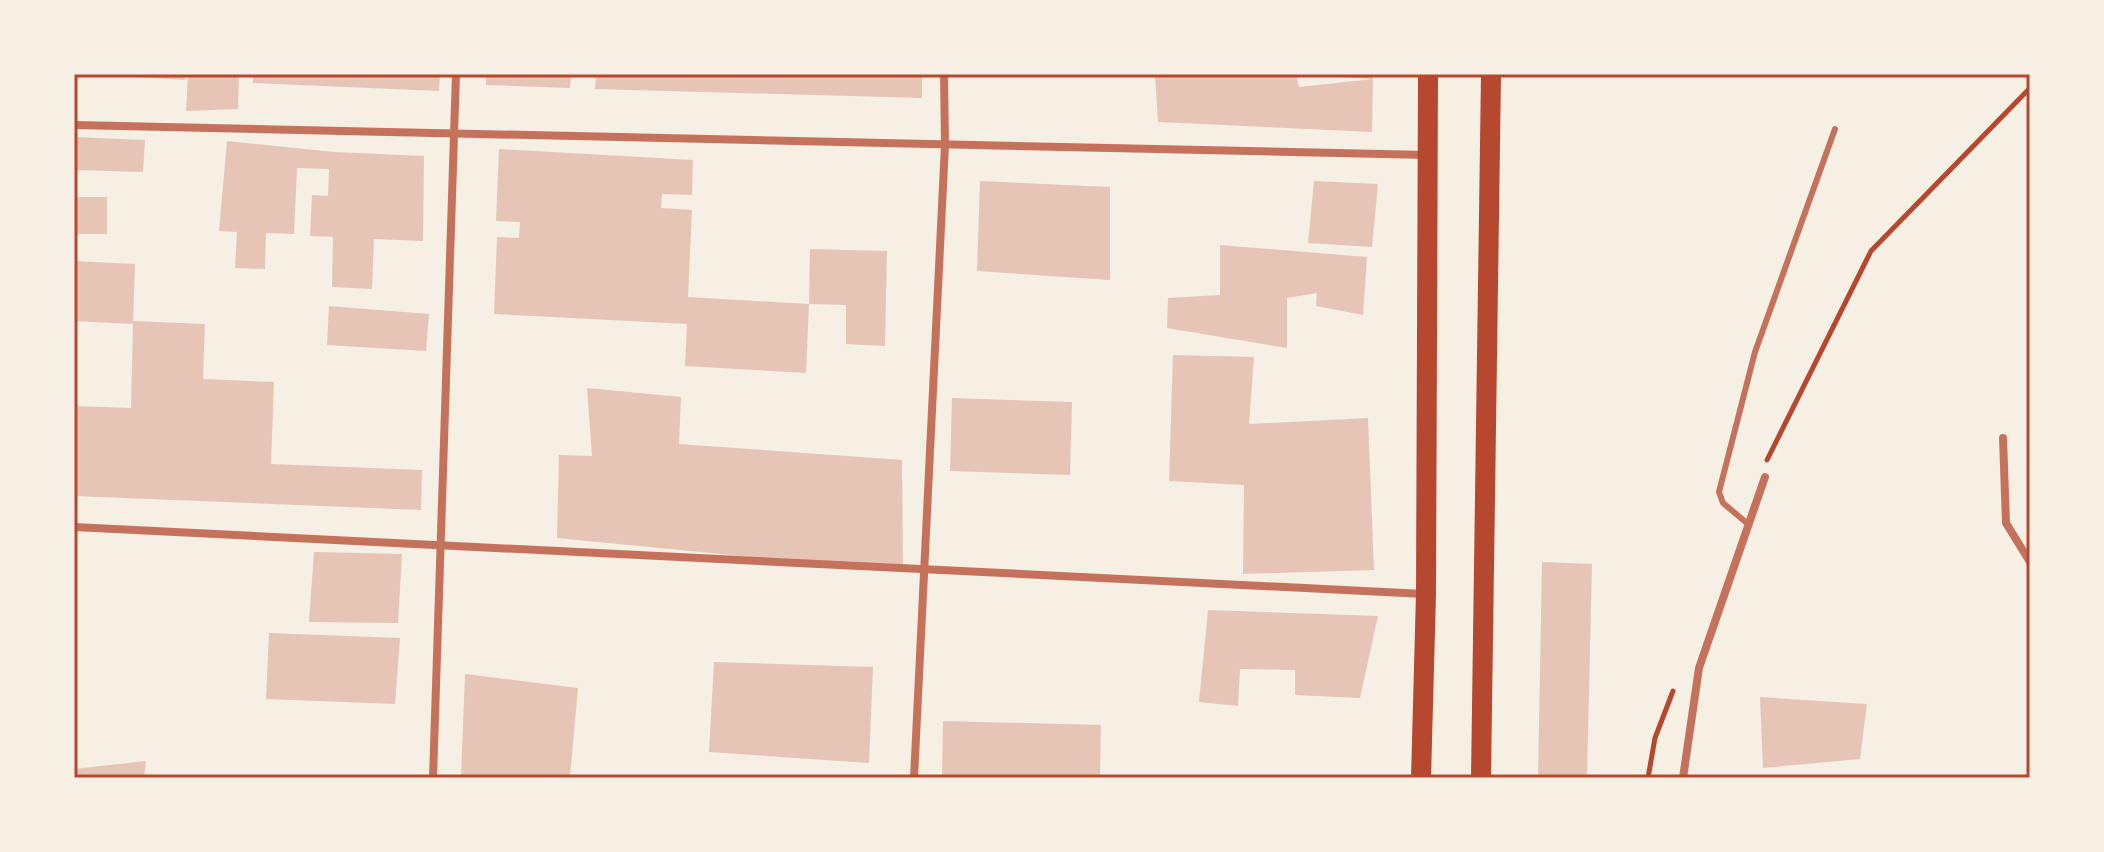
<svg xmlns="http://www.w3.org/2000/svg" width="2104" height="852" viewBox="0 0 2104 852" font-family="Poppins,sans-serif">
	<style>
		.building { fill: #e6c5b7 }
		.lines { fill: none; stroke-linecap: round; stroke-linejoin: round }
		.path { stroke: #b5482f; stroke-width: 5 }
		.service { stroke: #c5725c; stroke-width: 6 }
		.minor { stroke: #c5725c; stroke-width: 8 }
		.primary { stroke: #b5482f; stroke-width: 20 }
		.neatline { fill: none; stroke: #b5482f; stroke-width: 3 }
	</style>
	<rect width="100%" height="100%" fill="#f6efe4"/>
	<g class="building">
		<polygon points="136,74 186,74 185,80 136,77"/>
		<polygon points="188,74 239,74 238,109 186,111"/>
		<polygon points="253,74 440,74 439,91 253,83"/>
		<polygon points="486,74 571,74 570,88 486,85"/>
		<polygon points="596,74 922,74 922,98 595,89"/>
		<polygon points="1155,74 1296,74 1299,87 1373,79 1372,132 1158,122"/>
		<polygon points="1322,74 1372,74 1373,79 1322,76"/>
		<polygon points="74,137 145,140 143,172 74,170"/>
		<polygon points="227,141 334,152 424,156 423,241 374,239 372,289 332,287 333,237 310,236 312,195 328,196 329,169 297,168 294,234 266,233 265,269 235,268 237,232 219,231"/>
		<polygon points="499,149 693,160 692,195 662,194 661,208 692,210 688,297 809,304 806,373 685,366 687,324 494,314 497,237 519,238 520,222 496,221"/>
		<polygon points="980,181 1110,187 1110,280 977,271"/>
		<polygon points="1314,181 1378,184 1372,247 1308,243"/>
		<rect x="74" y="197" width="33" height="37"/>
		<polygon points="1220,245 1367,257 1363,315 1316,306 1317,293 1287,298 1287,348 1167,328 1168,298 1220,295"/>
		<polygon points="810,249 887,251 885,346 846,344 846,305 809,304"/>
		<polygon points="74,261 135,264 133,324 74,321"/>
		<polygon points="329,306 429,314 426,351 327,345"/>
		<polygon points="133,321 205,324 203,379 274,382 271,464 422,470 421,510 74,496 74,406 131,408"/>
		<polygon points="1173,355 1254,357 1249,424 1368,418 1374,570 1243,574 1244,485 1169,481"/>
		<polygon points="587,388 681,397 679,444 902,460 903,564 793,561 557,538 559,455 592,456"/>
		<polygon points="952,398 1072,402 1070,475 950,471"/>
		<polygon points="314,552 402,554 398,623 309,622"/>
		<polygon points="1542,562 1592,564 1587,778 1538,778"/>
		<polygon points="1208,610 1378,616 1360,698 1295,695 1295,670 1240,669 1238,706 1199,702"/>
		<polygon points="269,633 400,638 395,704 266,699"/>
		<polygon points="714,662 873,667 869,763 709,752"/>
		<polygon points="465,674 578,688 570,777 461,776"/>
		<polygon points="1760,697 1867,704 1860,759 1763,768"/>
		<polygon points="943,721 1101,725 1100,778 942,778"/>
		<polygon points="146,761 144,778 74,778 74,769"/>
	</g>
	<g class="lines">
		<g class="path">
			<polyline points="1767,460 1871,251 2030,88"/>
			<polyline points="1648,778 1655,738 1673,691"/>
		</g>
		<polyline class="service" points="1748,524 1723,503 1719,492 1755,352 1835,129"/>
		<g class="minor">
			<polyline points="74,125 1427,155"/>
			<polyline points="2003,438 2006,523 2030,562"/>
			<polyline points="74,527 1424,594"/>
			<polyline points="433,778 456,74"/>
			<polyline points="914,778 945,145 944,74"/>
			<polyline points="1683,778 1699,668 1765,477"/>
		</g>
		<g class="primary">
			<polyline points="1421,778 1426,594 1428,74"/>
			<polyline points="1481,778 1491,74"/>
		</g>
	</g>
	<rect width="2104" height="852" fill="none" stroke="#f6efe4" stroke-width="152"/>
	<rect x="76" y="76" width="1952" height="700" class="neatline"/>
</svg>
